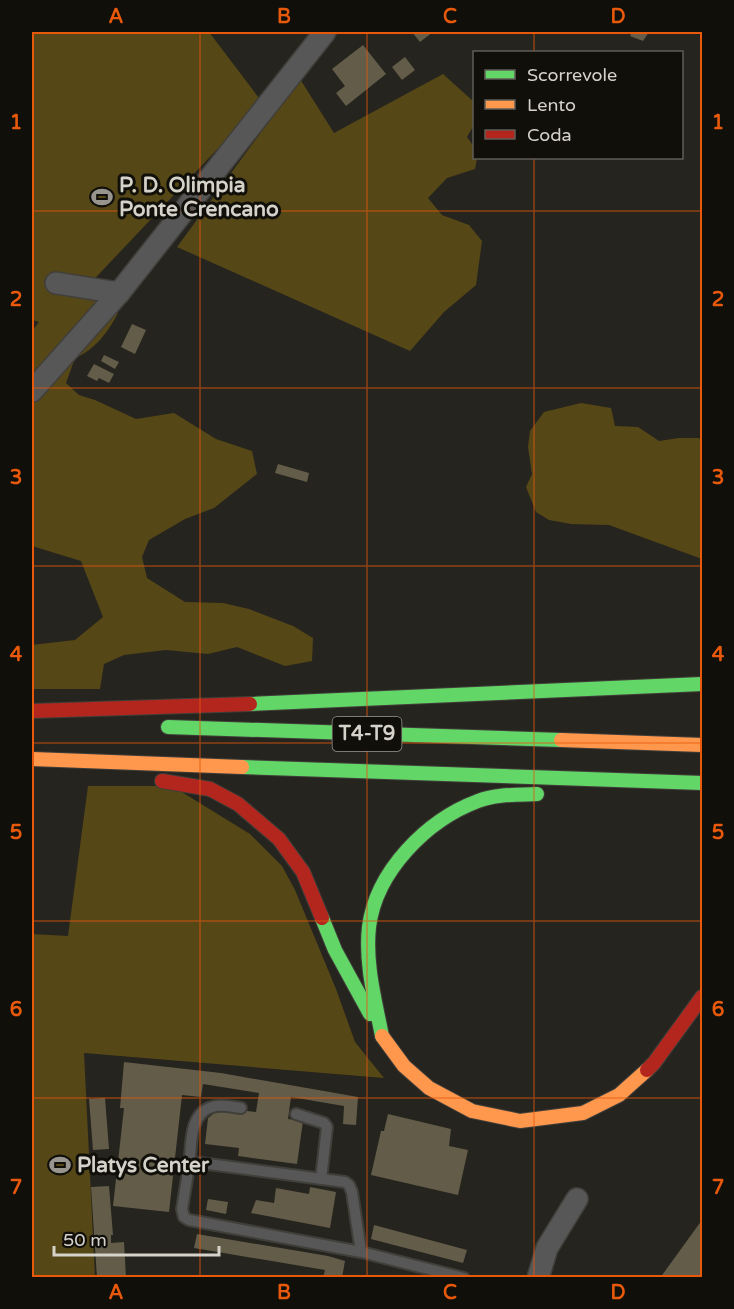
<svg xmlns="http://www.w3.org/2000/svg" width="734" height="1309" viewBox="0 0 734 1309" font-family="'Varela Round',sans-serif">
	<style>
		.green { fill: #564717 }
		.building { fill: #625c48 }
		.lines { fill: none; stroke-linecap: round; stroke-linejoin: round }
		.lane-casing { stroke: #413f3a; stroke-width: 14 }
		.street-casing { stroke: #413f3a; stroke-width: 24 }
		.fast-casing { stroke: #413f3a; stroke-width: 16 }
		.slow-casing { stroke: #413f3a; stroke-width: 16 }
		.jam-casing { stroke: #413f3a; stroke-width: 16 }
		.lane { stroke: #575758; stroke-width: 10 }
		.street { stroke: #575758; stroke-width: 21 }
		.fast { stroke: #63d668; stroke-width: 14 }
		.slow { stroke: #ff974d; stroke-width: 14 }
		.jam { stroke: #b3261e; stroke-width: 14 }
		.grid { fill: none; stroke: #e8590c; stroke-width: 1.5; stroke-opacity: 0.55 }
		.labels { text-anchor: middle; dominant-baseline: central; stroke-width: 6; stroke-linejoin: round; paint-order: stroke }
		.shield { fill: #100f0a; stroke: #9a9890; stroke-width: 1.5 }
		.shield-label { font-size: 20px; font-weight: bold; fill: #d5d2ca }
		.poi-label { font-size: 21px; font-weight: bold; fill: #d5d2ca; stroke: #100f0a; text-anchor: start }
		.neatline { fill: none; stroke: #e8590c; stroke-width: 2 }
		.grid-label { font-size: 20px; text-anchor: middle; font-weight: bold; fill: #e8590c }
	</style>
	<rect width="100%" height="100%" fill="#26241e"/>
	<g class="green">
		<path d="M32 32H209L262 102 82 292 118 313C108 332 95 350 75 358L66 383 79 395 95 400 136 419 174 413 216 439 252 451 257 474 214 508 185 519 149 540 142 557 147 578 185 602 223 603 249 609 293 626 313 638 312 661 285 666 237 647 208 654 166 650 124 655 104 664 100 689H32V645L75 640 103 617 81 561 32 546V331L39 322 32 320Z"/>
		<polygon points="443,74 474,102 474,125 467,137 474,147 474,158 477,158 475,169 447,178 428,198 442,215 469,225 482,241 476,285 444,312 410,351 177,247 300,79 334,133"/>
		<polygon points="581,403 611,408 615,426 638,427 659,441 679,438 699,438 702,442 702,559 609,525 571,524 549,520 536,512 526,487 532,474 528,447 530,431 544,412"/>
		<polygon points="88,786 172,786 250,834 282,866 295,890 336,989 355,1042 384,1078 84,1053 95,1277 32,1277 32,934 68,936"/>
	</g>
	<g class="building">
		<polygon points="412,32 433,32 420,42"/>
		<polygon points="632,32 649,32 643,41 630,36"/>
		<polygon points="363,45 386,74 346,106 336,93 345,86 332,69"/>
		<polygon points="405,57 415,70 402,80 392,67"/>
		<polygon points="132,324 146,330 135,354 121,347"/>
		<polygon points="104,355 119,362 115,369 101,361"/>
		<polygon points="94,364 114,374 109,383 99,378 97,381 87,376"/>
		<polygon points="278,464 309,473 307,482 275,473"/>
		<polygon points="124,1062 221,1073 358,1097 356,1125 343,1124 344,1106 291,1097 288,1119 303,1121 297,1164 238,1156 239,1148 205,1144 208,1118 221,1108 256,1112 259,1093 203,1084 201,1097 182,1095 169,1212 113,1206 124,1108 120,1108"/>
		<polygon points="105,1098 109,1149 93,1150 89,1099"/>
		<polygon points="388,1114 451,1129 449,1146 468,1150 458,1195 371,1175 381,1131 384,1131"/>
		<polygon points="109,1186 113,1235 111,1235 111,1243 124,1242 126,1278 97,1278 91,1187"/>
		<polygon points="310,1187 336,1192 330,1228 251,1213 256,1200 274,1203 276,1188 309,1194"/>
		<polygon points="208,1199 228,1202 226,1214 206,1210"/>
		<polygon points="702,1220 702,1278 660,1278"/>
		<polygon points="374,1225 467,1250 463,1263 371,1239"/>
		<polygon points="197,1234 328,1256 345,1261 342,1278 323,1278 325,1270 194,1248"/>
	</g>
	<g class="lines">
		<defs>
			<g id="lane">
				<polyline points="296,1114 324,1123 327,1127 321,1179"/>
				<path d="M189 1166C192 1146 188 1114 212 1107 221 1104 233 1107 241 1108"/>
				<polyline points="361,1252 352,1192 349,1185 345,1182 201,1163 195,1163 189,1166 182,1209 184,1217 189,1220 361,1252 464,1278"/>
			</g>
			<g id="street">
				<polyline points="56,283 119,293"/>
				<polyline points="32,391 119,293 325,32"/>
				<polyline points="538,1278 547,1248 577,1199"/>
			</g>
			<g id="fast">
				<polyline points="250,704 702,684"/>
				<polyline points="168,727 561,740"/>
				<polyline points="242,767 702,783"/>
				<polyline points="322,918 335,950 370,1014"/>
				<path d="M382 1036C375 1000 365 964 369 927 376 871 427 820 478 801 496 794 518 795 537 794"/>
			</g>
			<g id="slow">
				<polyline points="561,740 702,745"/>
				<polyline points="32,759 242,767"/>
				<polyline points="382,1036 404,1066 429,1088 472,1111 520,1121 583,1113 619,1095 647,1070"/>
			</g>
			<g id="jam">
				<polyline points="32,711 250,704"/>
				<polyline points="162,781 210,789 238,804 279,839 303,872 322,918"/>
				<polyline points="647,1070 654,1063 702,997"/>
			</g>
		</defs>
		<use href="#lane" class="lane-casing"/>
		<use href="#street" class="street-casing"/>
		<use href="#fast" class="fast-casing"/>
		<use href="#slow" class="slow-casing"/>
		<use href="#jam" class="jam-casing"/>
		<use href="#lane" class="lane"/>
		<use href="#street" class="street"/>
		<use href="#fast" class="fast"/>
		<use href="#slow" class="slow"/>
		<use href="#jam" class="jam"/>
	</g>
	<path class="grid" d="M200 32V1278M367 32V1278M534 32V52M534 158V1278M32 211H702M32 388H702M32 566H702M32 743H702M32 921H702M32 1098H702"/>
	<defs>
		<symbol id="stadium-bare" viewBox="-9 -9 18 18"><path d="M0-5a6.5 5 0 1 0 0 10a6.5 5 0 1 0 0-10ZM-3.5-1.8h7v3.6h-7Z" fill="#98958e" stroke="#100f0a" stroke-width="2.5" paint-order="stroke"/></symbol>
	</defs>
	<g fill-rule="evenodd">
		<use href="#stadium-bare" x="87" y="182" width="30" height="30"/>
		<use href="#stadium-bare" x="45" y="1150" width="30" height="30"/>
	</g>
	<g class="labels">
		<rect class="shield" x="332.5" y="717" width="69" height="34" rx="4.5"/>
		<g class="shield-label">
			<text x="367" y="734">T4-T9</text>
		</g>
		<g class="poi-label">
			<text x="119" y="185">P. D. Olimpia<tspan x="119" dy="24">Ponte Crencano</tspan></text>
			<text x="77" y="1165">Platys Center</text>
		</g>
	</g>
	<rect width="734" height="1309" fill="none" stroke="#100f0a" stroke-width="66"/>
	<rect x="473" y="51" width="210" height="108" fill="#100f0a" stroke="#5f5d57" stroke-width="1.5"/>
	<rect x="485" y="70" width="30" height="9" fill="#63d668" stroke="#5f5d57" stroke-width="1.5"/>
	<text x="527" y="81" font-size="18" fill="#d5d2ca">Scorrevole</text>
	<rect x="485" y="100" width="30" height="9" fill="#ff974d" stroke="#5f5d57" stroke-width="1.5"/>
	<text x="527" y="111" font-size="18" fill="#d5d2ca">Lento</text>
	<rect x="485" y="130" width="30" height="9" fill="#b3261e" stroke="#5f5d57" stroke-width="1.5"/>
	<text x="527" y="141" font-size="18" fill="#d5d2ca">Coda</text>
	<path d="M54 1246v9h165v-9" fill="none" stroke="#d5d2ca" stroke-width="3"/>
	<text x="63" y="1246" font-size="18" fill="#d5d2ca" stroke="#100f0a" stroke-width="4.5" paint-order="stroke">50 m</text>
	<rect x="33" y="33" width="668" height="1243" class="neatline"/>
	<g class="grid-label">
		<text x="116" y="23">A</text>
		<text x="284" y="23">B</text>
		<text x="450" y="23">C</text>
		<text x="618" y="23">D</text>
		<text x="16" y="129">1</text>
		<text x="718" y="129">1</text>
		<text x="16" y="306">2</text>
		<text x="718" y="306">2</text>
		<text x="16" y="484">3</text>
		<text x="718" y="484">3</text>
		<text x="16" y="661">4</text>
		<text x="718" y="661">4</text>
		<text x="16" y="839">5</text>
		<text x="718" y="839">5</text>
		<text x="16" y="1016">6</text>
		<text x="718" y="1016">6</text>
		<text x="16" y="1194">7</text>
		<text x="718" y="1194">7</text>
		<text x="116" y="1299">A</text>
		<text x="284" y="1299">B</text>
		<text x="450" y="1299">C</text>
		<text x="618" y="1299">D</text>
	</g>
</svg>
